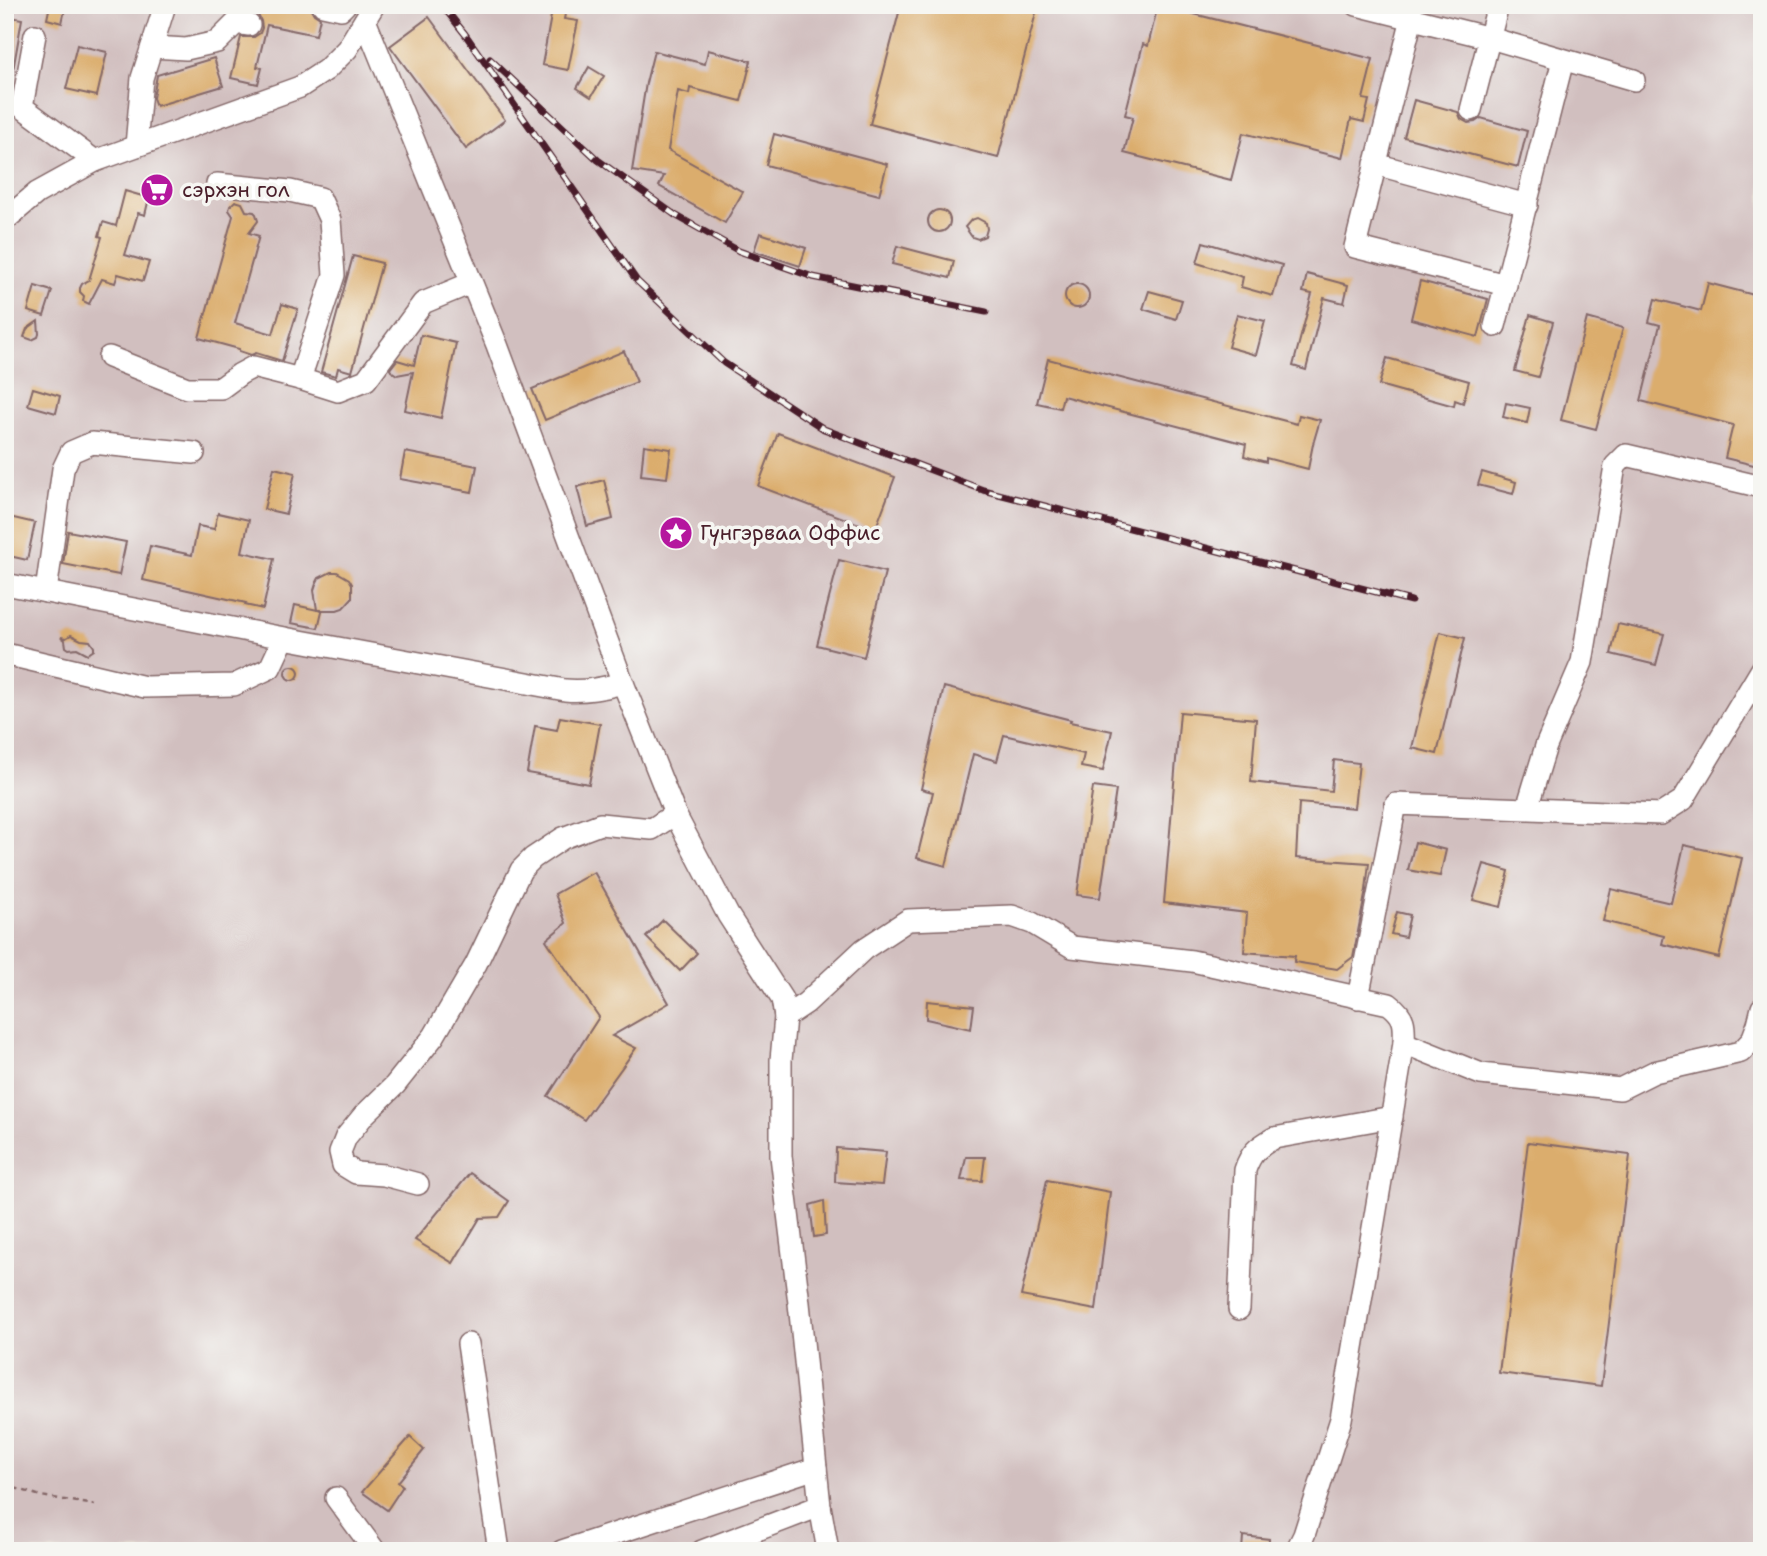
<svg xmlns="http://www.w3.org/2000/svg" width="1767" height="1556" viewBox="0 0 1767 1556" font-family="'Shantell Sans',sans-serif">
	<style>
		.industrial { fill: #d1bfbf }
		.building { fill: #dbad6d }
		.lines { fill: none; stroke-linecap: round; stroke-linejoin: round }
		.minor-casing { stroke: #846768; stroke-width: 24 }
		.path { stroke: #846768; stroke-width: 2.5; stroke-dasharray: 5 5; stroke-linecap: butt }
		.minor { stroke: #fff; stroke-width: 21 }
		.rail-casing { stroke: #4a1f2b; stroke-width: 7 }
		.rail { stroke: #f6f6f2; stroke-width: 4.5; stroke-dasharray: 13; stroke-linecap: butt }
		.labels { text-anchor: middle; dominant-baseline: central; stroke-width: 7; stroke-linejoin: round; paint-order: stroke }
		.poi-label { font-size: 21px; fill: #4a1f2b; stroke: #f6f6f2; text-anchor: start }
	</style>
	<rect width="100%" height="100%" fill="#f6f6f2"/>
	<filter id="ink" filterUnits="userSpaceOnUse"><feTurbulence type="fractalNoise" baseFrequency=".0143" numOctaves="2"/><feDisplacementMap in="SourceGraphic" scale="14" xChannelSelector="R" yChannelSelector="G"/><feConvolveMatrix kernelMatrix="1 2 1 2 8 2 1 2 1" color-interpolation-filters="sRGB"/></filter>
	<filter id="wash" filterUnits="userSpaceOnUse"><feTurbulence type="fractalNoise" baseFrequency=".00686" numOctaves="4" result="noise"/><feDisplacementMap in="SourceGraphic" scale="28" xChannelSelector="R" yChannelSelector="G"/><feGaussianBlur stdDeviation="1.57" result="paint"/><feColorMatrix in="noise" values="0 0 0 0 0 0 0 0 0 0 0 0 0 0 0 0 0 1.4 0 .05"/><feComposite in="paint" operator="in"/></filter>
	<g filter="url(#wash)">
		<rect width="100%" height="100%" fill="#f0ecd9"/>
		<rect class="industrial" x="5" y="5" width="1757" height="1546"/>
		<g id="blocks">
			<g class="building">
				<polygon points="50,5 66,5 62,23 47,19"/>
				<polygon points="246,5 300,5 310,7 314,14 320,18 316,35 267,25 257,67 262,68 258,84 231,78 241,37 254,37 260,33 262,28 261,21 258,15 245,11"/>
				<polygon points="553,5 567,5 564,19 578,21 568,70 542,65"/>
				<polygon points="901,5 1038,5 998,158 870,124"/>
				<polygon points="1158,5 1373,59 1363,99 1369,100 1364,122 1351,119 1342,158 1243,133 1231,180 1124,153 1133,117 1125,115 1143,44 1148,46"/>
				<polygon points="5,16 22,19 12,76 5,76"/>
				<polygon points="429,17 505,120 466,149 390,46"/>
				<polygon points="77,45 107,52 97,96 66,89"/>
				<polygon points="708,50 751,61 741,101 690,88 689,94 678,91 668,150 743,192 725,223 659,186 664,176 632,171 646,83 654,51 705,64"/>
				<polygon points="214,58 223,86 156,106 153,98 157,75"/>
				<polygon points="589,67 604,76 591,97 577,88"/>
				<polygon points="1414,100 1458,112 1461,119 1468,123 1475,122 1481,118 1527,131 1518,167 1404,137"/>
				<polygon points="774,134 887,164 879,195 766,165"/>
				<polygon points="125,191 149,198 145,215 138,213 125,255 149,262 143,281 118,274 115,283 102,279 89,304 83,301 84,296 80,292 80,288 82,284 89,280 102,237 99,236 103,222 116,226"/>
				<polygon points="235,201 242,203 246,211 254,212 256,214 258,221 249,233 259,236 235,323 273,334 282,304 298,309 282,361 256,353 251,355 239,351 239,349 199,338 233,216 229,210 230,206"/>
				<circle cx="939" cy="221" r="11"/>
				<polygon points="977,218 986,223 987,229 985,236 978,239 972,237 965,227 971,220"/>
				<polygon points="760,233 806,248 800,266 754,251"/>
				<polygon points="1203,242 1282,265 1273,296 1241,287 1243,277 1197,263"/>
				<polygon points="897,246 954,261 950,278 892,264"/>
				<polygon points="353,256 382,263 352,372 338,368 336,376 321,372"/>
				<polygon points="1307,274 1348,285 1344,303 1324,298 1306,370 1293,366 1312,294 1303,292"/>
				<polygon points="1420,281 1488,299 1478,337 1411,319"/>
				<polygon points="1708,283 1762,297 1762,467 1725,458 1733,425 1641,401 1660,325 1649,322 1655,299 1701,311"/>
				<circle cx="1077" cy="296" r="12"/>
				<polygon points="35,286 52,291 44,316 28,311"/>
				<polygon points="1149,291 1182,300 1176,319 1143,309"/>
				<polygon points="1237,314 1265,321 1256,355 1228,347"/>
				<polygon points="1530,315 1553,322 1538,377 1515,371"/>
				<polygon points="1587,318 1623,328 1596,429 1561,420"/>
				<polygon points="38,321 39,334 38,337 32,340 24,337 27,329"/>
				<polygon points="421,335 456,343 441,418 405,410 413,372 397,375 391,371 390,369 397,360 414,365"/>
				<polygon points="624,351 637,382 545,420 532,389"/>
				<polygon points="1387,358 1469,381 1463,403 1455,400 1454,406 1379,385"/>
				<polygon points="1048,359 1297,424 1299,415 1320,420 1313,444 1308,469 1266,458 1266,462 1244,456 1246,444 1063,396 1060,408 1037,403"/>
				<polygon points="33,388 60,396 56,413 28,405"/>
				<polygon points="1506,403 1530,408 1527,423 1503,417"/>
				<polygon points="778,433 895,477 875,530 758,486"/>
				<polygon points="644,445 671,449 667,478 641,475"/>
				<polygon points="405,452 477,466 472,492 400,479"/>
				<polygon points="274,468 295,473 286,514 264,509"/>
				<polygon points="1482,472 1516,482 1513,494 1478,485"/>
				<polygon points="604,480 613,519 587,526 577,487"/>
				<polygon points="218,513 249,520 242,552 274,559 263,609 245,605 246,603 143,580 150,546 192,555 198,526 214,529"/>
				<polygon points="5,516 35,523 27,560 5,555"/>
				<polygon points="68,531 126,542 119,575 63,564"/>
				<polygon points="839,560 885,572 864,657 817,645"/>
				<polygon points="331,572 337,572 349,579 352,584 352,598 343,608 337,610 317,610 314,590 316,584 319,578"/>
				<polygon points="295,605 322,611 318,628 291,623"/>
				<polygon points="1618,624 1664,634 1656,665 1611,654"/>
				<polygon points="1440,632 1465,638 1437,754 1412,748"/>
				<polygon points="71,635 81,640 90,641 94,647 94,650 88,654 77,648 69,649 66,647 65,640 61,637 66,638"/>
				<circle cx="292" cy="673" r="7"/>
				<polygon points="944,687 1071,720 1070,722 1112,731 1103,771 1081,767 1084,754 1004,735 997,761 973,754 946,866 917,858 933,792 921,789"/>
				<polygon points="1180,712 1256,719 1251,782 1331,791 1334,760 1359,763 1354,808 1299,803 1296,858 1369,863 1366,890 1353,957 1337,969 1294,962 1295,956 1244,952 1247,913 1164,903"/>
				<polygon points="560,717 600,724 589,784 527,773 535,726 557,730"/>
				<polygon points="1093,787 1116,790 1100,898 1077,895"/>
				<polygon points="1415,842 1446,850 1440,876 1408,870"/>
				<polygon points="1684,845 1742,858 1719,958 1662,944 1664,936 1603,921 1611,889 1671,903"/>
				<polygon points="1484,864 1509,871 1501,907 1473,900"/>
				<polygon points="594,872 669,1003 612,1036 636,1048 584,1120 548,1096 599,1017 546,940 566,923 555,894"/>
				<polygon points="1397,912 1410,915 1405,937 1391,934"/>
				<polygon points="663,920 697,953 680,971 646,937"/>
				<polygon points="927,1001 974,1006 971,1029 926,1019"/>
				<polygon points="1528,1142 1630,1155 1601,1386 1499,1373"/>
				<polygon points="836,1148 886,1152 882,1185 835,1182"/>
				<polygon points="966,1157 985,1157 982,1181 961,1180"/>
				<polygon points="470,1173 509,1201 499,1217 480,1218 453,1263 415,1240"/>
				<polygon points="1047,1180 1110,1192 1096,1310 1021,1296"/>
				<polygon points="824,1201 826,1235 814,1237 810,1205"/>
				<polygon points="410,1437 424,1450 398,1482 403,1486 387,1510 362,1492"/>
				<polygon points="1243,1536 1269,1539 1268,1551 1242,1551"/>
			</g>
		</g>
	</g>
	<g filter="url(#ink)">
		<use href="#blocks" fill-opacity="0" stroke="#846768" stroke-width="2"/>
		<g class="lines">
			<defs>
				<g id="minor">
					<polyline points="323,5 341,9 345,5"/>
					<polyline points="1357,5 1490,38 1634,80"/>
					<polyline points="1412,18 1355,247 1506,285"/>
					<polyline points="365,20 497,345 623,683 675,814 728,915 782,999 785,1017 781,1060 781,1156 799,1303 820,1506 828,1551"/>
					<polyline points="35,35 22,107 95,161"/>
					<polyline points="152,47 186,49 217,42 236,23 249,25"/>
					<polyline points="1471,110 1498,5"/>
					<polyline points="136,146 142,78 165,5"/>
					<polyline points="1375,164 1527,205"/>
					<polyline points="217,184 290,191 320,198 330,220 334,275 300,379"/>
					<polyline points="5,220 37,193 95,161 300,87 326,70 347,49 374,5"/>
					<polyline points="1495,326 1563,60"/>
					<polyline points="109,357 187,388 221,388 240,374 253,367 300,379 338,391 366,380 423,303 471,283"/>
					<path d="M5 584 284 638 565 690C585 692 603 688 623 683"/>
					<polyline points="46,592 63,469 71,452 92,443 194,453"/>
					<polyline points="5,654 145,687 234,685 270,668 284,638"/>
					<polyline points="1527,808 1546,746 1582,662 1615,466 1626,455 1762,487"/>
					<polyline points="1358,998 1396,804 1661,814 1683,800 1762,669"/>
					<path d="M785 1017 806 1003 864 949 908 920 1012 916 1032 923 1072 947 1192 961 1389 1004C1405 1016 1405 1024 1404 1043L1341 1419 1304 1535 1296 1551"/>
					<polyline points="1404,1043 1481,1074 1620,1089 1654,1072 1741,1052 1752,1040 1758,1024 1762,1008"/>
					<polyline points="418,1184 384,1175 356,1173 343,1165 340,1152 346,1137 364,1115 395,1085 434,1036 476,964 521,870 533,858 563,838 600,824 652,829 675,814"/>
					<path d="M1239 1309 1245 1170C1251 1152 1258 1147 1274 1138L1392 1117"/>
					<polyline points="468,1344 499,1551"/>
					<polyline points="336,1498 375,1551"/>
					<polyline points="562,1551 816,1468"/>
					<polyline points="702,1551 820,1506"/>
				</g>
			</defs>
			<use href="#minor" class="minor-casing"/>
			<polyline class="path" points="5,1485 41,1496 95,1505"/>
			<use href="#minor" class="minor"/>
			<defs>
				<g id="rail">
					<polyline points="442,5 465,34 637,281 724,363 824,429 983,490 1411,601"/>
					<polyline points="490,59 598,160 675,215 739,251 813,277 986,312"/>
				</g>
			</defs>
			<use href="#rail" class="rail-casing"/>
			<use href="#rail" class="rail"/>
		</g>
	</g>
	<defs>
		<symbol id="supermarket-disc" viewBox="-11 -11 22 22"><circle r="9.5" fill="#b5179e" stroke="#f6f6f2"/><path d="M-6-5.5h2.5l.6 2H6L4.5 2H-2.5L-4.4-4H-6ZM-1.5 3.2a1.3 1.3 0 1 0 .1 0ZM3 3.2a1.3 1.3 0 1 0 .1 0Z" fill="#fff"/></symbol>
		<symbol id="sight-disc" viewBox="-11 -11 22 22"><circle r="9.5" fill="#b5179e" stroke="#f6f6f2"/><path d="M0-6L1.8-2.2L6-1.7L2.9 1.2L3.7 5.4L0 3.3L-3.7 5.4L-2.9 1.2L-6-1.7L-1.8-2.2Z" fill="#fff"/></symbol>
	</defs>
	<g fill-rule="evenodd">
		<use href="#supermarket-disc" x="138" y="171" width="38" height="38"/>
		<use href="#sight-disc" x="657" y="514" width="38" height="38"/>
	</g>
	<g class="labels">
		<g class="poi-label">
			<text x="182" y="190">сэрхэн гол</text>
			<text x="700" y="533">Гүнгэрваа Оффис</text>
		</g>
	</g>
	<rect width="1767" height="1556" fill="none" stroke="#f6f6f2" stroke-width="28"/>
</svg>
